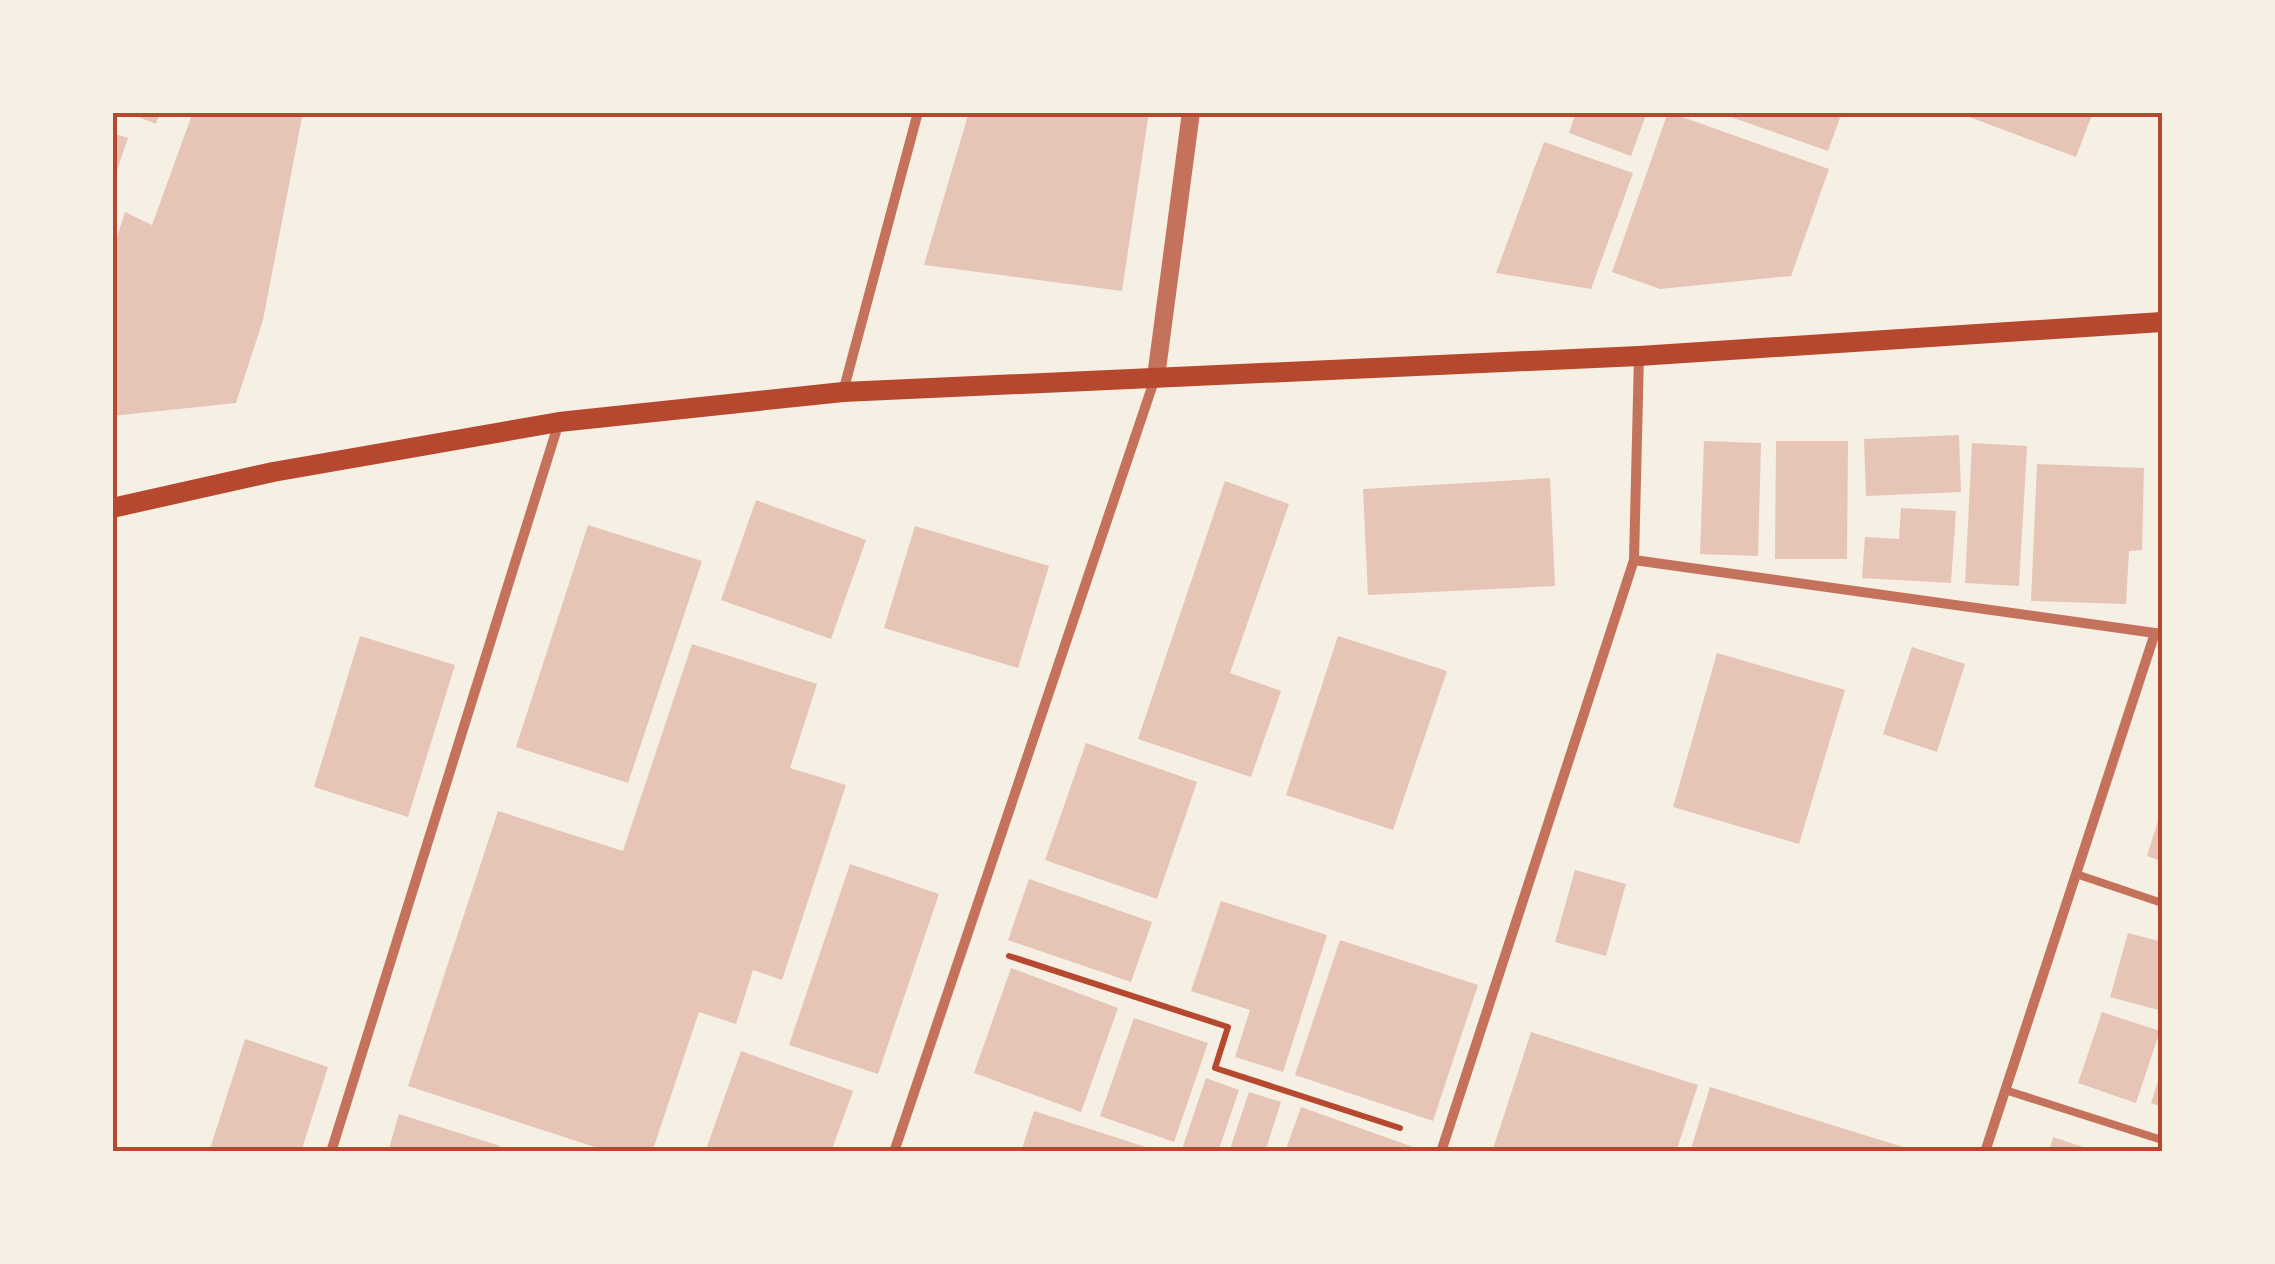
<svg xmlns="http://www.w3.org/2000/svg" width="2275" height="1264" viewBox="0 0 2275 1264" font-family="Poppins,sans-serif">
	<style>
		.building { fill: #e6c5b7 }
		.lines { fill: none; stroke-linecap: round; stroke-linejoin: round }
		.path { stroke: #b5482f; stroke-width: 6 }
		.service { stroke: #c5725c; stroke-width: 8 }
		.minor { stroke: #c5725c; stroke-width: 10 }
		.tertiary { stroke: #c5725c; stroke-width: 18 }
		.secondary { stroke: #b5482f; stroke-width: 20 }
		.neatline { fill: none; stroke: #b5482f; stroke-width: 4 }
	</style>
	<rect width="100%" height="100%" fill="#f6efe4"/>
	<g class="building">
		<polygon points="126,112 160,112 156,124"/>
		<polygon points="193,112 303,112 263,320 236,403 112,416 112,253 125,212 152,225"/>
		<polygon points="969,112 1149,112 1122,291 924,265"/>
		<polygon points="1576,112 1647,112 1631,156 1569,133"/>
		<polygon points="1668,112 1829,169 1791,276 1660,289 1612,272"/>
		<polygon points="1717,112 1842,112 1828,151"/>
		<polygon points="1956,112 2093,112 2076,157"/>
		<polygon points="112,133 128,138 113,181 112,180"/>
		<polygon points="1544,142 1633,173 1591,289 1496,273"/>
		<polygon points="1959,435 1961,492 1866,496 1864,439"/>
		<polygon points="1704,441 1761,443 1758,556 1700,554"/>
		<polygon points="1776,441 1848,441 1847,559 1775,559"/>
		<polygon points="1972,443 2027,446 2019,586 1965,583"/>
		<polygon points="2037,464 2144,468 2142,550 2129,551 2126,604 2031,601"/>
		<polygon points="1550,478 1555,586 1368,595 1363,489"/>
		<polygon points="1225,481 1289,504 1230,673 1281,691 1251,777 1138,739"/>
		<polygon points="756,500 866,540 831,639 721,600"/>
		<polygon points="1901,508 1956,511 1951,583 1862,578 1865,537 1899,539"/>
		<polygon points="588,525 702,561 628,783 516,747"/>
		<polygon points="915,526 1049,566 1018,668 884,628"/>
		<polygon points="360,636 455,665 408,817 314,787"/>
		<polygon points="1338,636 1447,671 1393,830 1286,795"/>
		<polygon points="692,644 817,684 790,768 846,785 782,980 753,970 736,1024 699,1012 652,1152 610,1152 408,1086 498,811 623,851"/>
		<polygon points="1912,647 1965,664 1937,752 1883,734"/>
		<polygon points="1717,653 1845,690 1799,844 1673,807"/>
		<polygon points="1086,743 1197,782 1157,899 1045,860"/>
		<polygon points="2162,808 2162,861 2147,856"/>
		<polygon points="850,864 939,894 878,1074 789,1045"/>
		<polygon points="1575,870 1626,884 1606,956 1555,942"/>
		<polygon points="1029,879 1152,922 1131,982 1008,940"/>
		<polygon points="1221,901 1327,935 1283,1072 1235,1057 1250,1010 1191,991"/>
		<polygon points="2128,933 2162,942 2162,1011 2110,997"/>
		<polygon points="1340,940 1478,985 1433,1121 1295,1075"/>
		<polygon points="1011,968 1118,1008 1081,1112 974,1073"/>
		<polygon points="2102,1012 2160,1031 2136,1103 2078,1083"/>
		<polygon points="1134,1018 1208,1043 1174,1142 1100,1116"/>
		<polygon points="1531,1032 1698,1085 1676,1152 1492,1152"/>
		<polygon points="245,1039 328,1067 301,1152 209,1152"/>
		<polygon points="741,1051 853,1091 831,1152 705,1152"/>
		<polygon points="2162,1069 2162,1107 2151,1103"/>
		<polygon points="1206,1078 1239,1090 1218,1152 1181,1152"/>
		<polygon points="1710,1087 1916,1151 1916,1152 1690,1152"/>
		<polygon points="1249,1092 1281,1102 1265,1152 1229,1152"/>
		<polygon points="1301,1107 1424,1151 1424,1152 1285,1152"/>
		<polygon points="1034,1111 1158,1151 1158,1152 1021,1152"/>
		<polygon points="399,1114 500,1146 499,1152 388,1152"/>
		<polygon points="2053,1137 2095,1151 2095,1152 2049,1152"/>
	</g>
	<g class="lines">
		<polyline class="path" points="1009,956 1228,1027 1215,1068 1400,1128"/>
		<g class="service">
			<polyline points="2076,874 2162,903"/>
			<polyline points="2005,1090 2162,1140"/>
		</g>
		<g class="minor">
			<polyline points="843,392 918,112"/>
			<polyline points="1634,560 2162,634"/>
			<polyline points="331,1152 559,422"/>
			<polyline points="894,1152 1155,378"/>
			<polyline points="1441,1152 1634,560 1639,356"/>
			<polyline points="1985,1152 2155,633"/>
		</g>
		<polyline class="tertiary" points="1156,377 1191,112"/>
		<polyline class="secondary" points="112,508 273,472 559,422 843,392 1639,356 2162,322"/>
	</g>
	<rect width="2275" height="1264" fill="none" stroke="#f6efe4" stroke-width="230"/>
	<rect x="115" y="115" width="2045" height="1034" class="neatline"/>
</svg>
